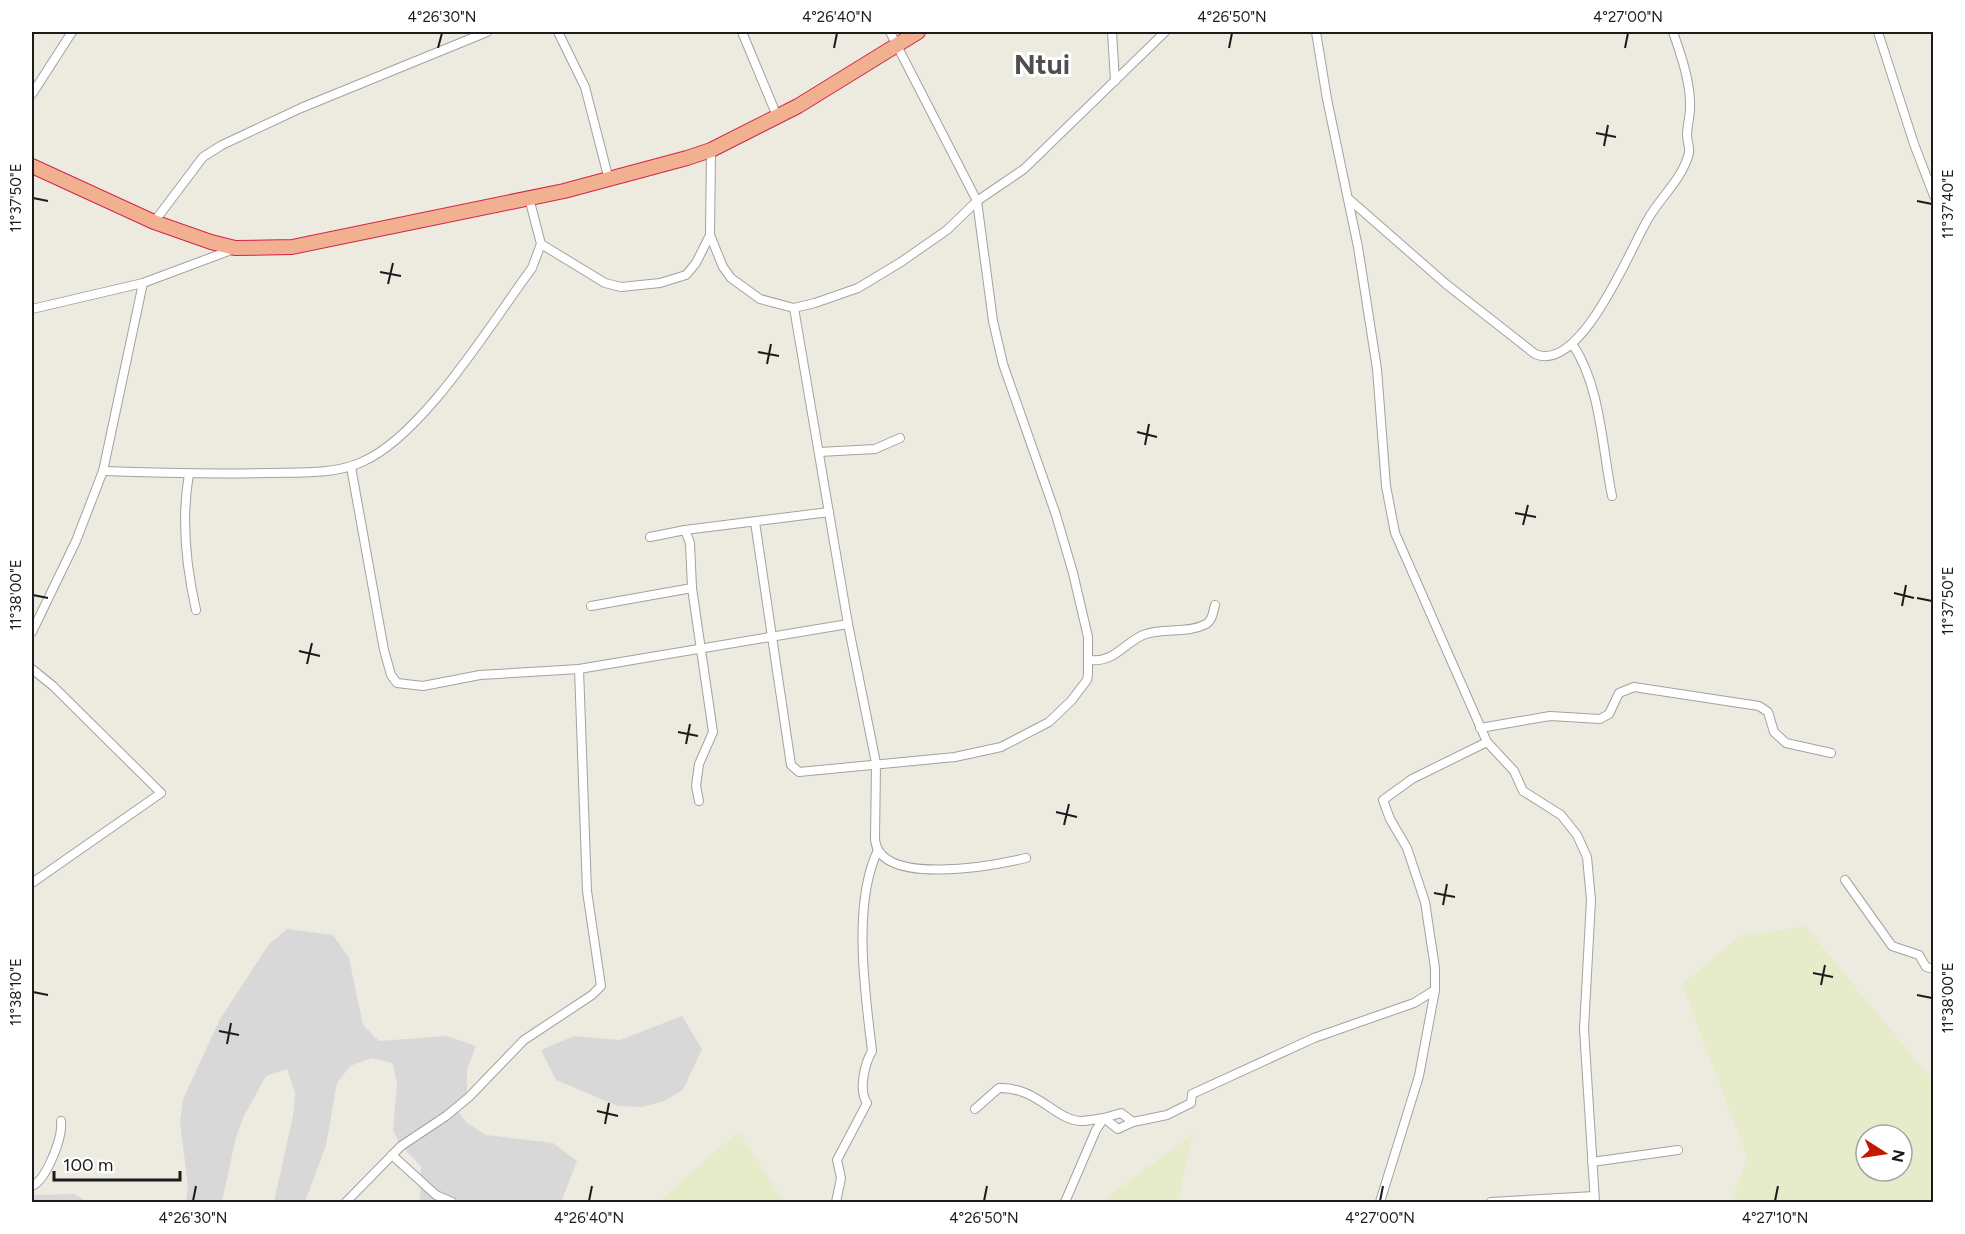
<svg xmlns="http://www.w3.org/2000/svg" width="1965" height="1234" viewBox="0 0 1965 1234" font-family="Figtree,sans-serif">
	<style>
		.residential { fill: #d9d8d8 }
		.farmland { fill: #e6ecca; fill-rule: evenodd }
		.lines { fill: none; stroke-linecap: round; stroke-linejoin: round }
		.minor-casing { stroke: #a2a2a2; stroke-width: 10 }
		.trunk-casing { stroke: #d5234a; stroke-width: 16 }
		.minor { stroke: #fff; stroke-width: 8 }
		.trunk { stroke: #f1b191; stroke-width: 14 }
		.ticks { fill: none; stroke: #1b1b1b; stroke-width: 2 }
		.labels { text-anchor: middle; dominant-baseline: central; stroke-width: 6; stroke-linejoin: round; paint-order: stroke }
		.town-label { font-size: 28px; font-weight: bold; fill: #4e4e4e; stroke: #fff }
		.neatline { fill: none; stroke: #1b1b1b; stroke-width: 2 }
		.ticks-label { font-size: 15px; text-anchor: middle; fill: #1b1b1b }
	</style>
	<rect width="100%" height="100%" fill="#edeae0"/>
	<g class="residential">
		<polygon points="287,929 333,935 349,958 363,1025 379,1041 447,1036 476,1046 467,1069 467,1091 456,1109 467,1123 486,1135 553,1143 577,1161 561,1202 420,1202 421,1166 401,1146 393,1130 397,1085 393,1063 371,1058 350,1066 337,1083 326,1145 305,1202 274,1202 293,1116 295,1092 287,1069 266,1076 244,1116 236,1137 222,1202 186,1202 188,1187 180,1121 183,1099 220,1019 269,944"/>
		<polygon points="682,1016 702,1049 683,1090 664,1101 642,1107 618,1106 556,1080 541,1050 574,1036 620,1040"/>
		<polygon points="74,1194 88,1202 32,1202 32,1195"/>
	</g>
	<g class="farmland">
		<path d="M1805 926 1933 1081V1202H1731L1747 1158 1682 984 1740 936ZM1866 1135H1902V1171H1866Z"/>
		<polygon points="739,1132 784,1202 658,1202 710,1156"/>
		<polygon points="1193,1134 1178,1202 1101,1202"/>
	</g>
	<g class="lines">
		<defs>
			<g id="minor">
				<polyline points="558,32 585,87 609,180"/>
				<polyline points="742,32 777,116"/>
				<polyline points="1112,32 1115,81"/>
				<polyline points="1316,32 1327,99 1358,247 1377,369 1386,486 1395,533 1487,742 1514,771 1523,791 1561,815 1577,835 1587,857 1591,900 1584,1029 1595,1202"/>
				<polyline points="1878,32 1914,144 1934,196"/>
				<polyline points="32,94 72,32"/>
				<polyline points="711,150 710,235 723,267 731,278 760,299 794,308 815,303 858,288 901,262 947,230 977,201 1024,169 1165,32"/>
				<path d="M1350 200 1446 284 1535 354C1581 374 1630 249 1648 219 1661 196 1682 180 1689 153 1690 147 1687 141 1687 135 1687 126 1690 117 1690 108 1691 83 1681 55 1673 32"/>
				<polyline points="154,222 203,157 222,145 301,108 487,32"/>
				<polyline points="541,244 605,283 621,287 660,283 686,275 696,263 710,235"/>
				<path d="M794 308 848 624 876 763 875 839C879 888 996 865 1026 858"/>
				<polyline points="32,309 143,283 234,249"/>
				<path d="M1573 345C1601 387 1602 448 1612 496"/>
				<polyline points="819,452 875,449 900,438"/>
				<polyline points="351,467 384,650 391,675 397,683 423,686 480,675 579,669 848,624"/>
				<path d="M103 471C158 473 213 474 267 473 298 472 333 475 362 462 424 435 491 323 532 268L541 244 529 198"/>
				<path d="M189 474C181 519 186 566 196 610"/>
				<polyline points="755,522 791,765 799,772 955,757 1001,747 1049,722 1071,701 1087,680 1088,674 1088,637 1073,573 1056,515 1003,364 993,321 977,201 890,32"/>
				<polyline points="685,530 690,543 692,588 713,732 699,764 696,786 699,801"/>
				<polyline points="650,537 685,530 829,512"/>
				<polyline points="591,606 692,588"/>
				<polyline points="32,632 76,541 103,471 143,283"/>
				<path d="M1089 660C1114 663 1123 644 1143 635 1162 627 1186 634 1204 625 1212 622 1213 613 1215 605"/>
				<polyline points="32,669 53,686 161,793 32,883"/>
				<polyline points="1480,728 1550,716 1600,719 1609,714 1619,693 1634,687 1759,706 1768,712 1774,732 1786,743 1831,753"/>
				<polyline points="1845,880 1892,946 1919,955 1926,967 1934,969"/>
				<path d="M975 1109 999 1088C1037 1087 1054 1119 1080 1121 1088 1121 1096 1119 1104 1118L1118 1129 1133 1122 1167 1115 1191 1103 1192 1094 1314 1038 1414 1003 1435 990"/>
				<polyline points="392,1155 436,1195 452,1202"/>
				<polyline points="1592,1162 1678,1150"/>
				<path d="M32 1186C46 1180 63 1138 61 1121"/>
				<polyline points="346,1202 401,1146 446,1116 469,1097 524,1040 592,995 601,986 587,891 579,669"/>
				<path d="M836 1202 841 1178 837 1160 867 1103C858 1090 865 1063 872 1051 865 992 852 904 878 850"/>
				<polyline points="1065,1202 1096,1130 1104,1118 1121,1113 1133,1122"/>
				<polyline points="1380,1202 1419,1076 1435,990 1435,968 1425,902 1407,848 1390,819 1383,800 1412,779 1487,742"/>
				<polyline points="1491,1202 1594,1196"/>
			</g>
			<polyline id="trunk" points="32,166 154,222 211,242 235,248 292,247 564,191 687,158 711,150 798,106 918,32"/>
		</defs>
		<use href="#minor" class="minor-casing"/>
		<use href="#trunk" class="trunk-casing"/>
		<use href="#minor" class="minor"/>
		<use href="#trunk" class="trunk"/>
	</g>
	<path class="ticks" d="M438 48 442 33M834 48 837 33M1229 48 1232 33M1625 48 1628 33M1596 133 1616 137M1604 146 1608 125M33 198 48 201M1917 201 1932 204M380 272 401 276M388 284 393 263M758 352 779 356M767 364 771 344M1137 432 1157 437M1145 445 1149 424M1515 513 1536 517M1523 525 1528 505M1894 593 1914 598M33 595 48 598M1917 598 1932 601M1902 606 1906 585M299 651 320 656M307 664 312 643M678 732 698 736M686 744 690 724M1056 812 1077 817M1064 825 1069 804M1434 893 1455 897M1443 905 1447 884M1813 973 1833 977M1821 985 1825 965M33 992 48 995M1917 995 1932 998M219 1031 239 1035M227 1044 231 1023M597 1111 618 1116M605 1124 609 1103M193 1201 196 1186M589 1201 592 1186M984 1201 987 1186M1380 1201 1383 1186M1775 1201 1778 1186"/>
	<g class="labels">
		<g class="town-label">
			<text x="1042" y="64">Ntui</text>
		</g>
	</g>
	<rect width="1965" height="1234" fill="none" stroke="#ffffff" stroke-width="66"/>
	<g transform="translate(1884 1153) rotate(102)"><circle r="28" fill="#ffffff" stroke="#a4a4a4" stroke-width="1.5"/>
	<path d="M0-4.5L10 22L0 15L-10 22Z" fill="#c51800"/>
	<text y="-9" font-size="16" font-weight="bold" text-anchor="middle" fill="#1b1b1b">N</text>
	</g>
	<path d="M54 1171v9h126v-9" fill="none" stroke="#1b1b1b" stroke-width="3"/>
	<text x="63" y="1171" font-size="18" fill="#1b1b1b" stroke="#ffffff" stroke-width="4.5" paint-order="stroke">100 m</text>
	<rect x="33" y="33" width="1899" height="1168" class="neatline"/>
	<g class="ticks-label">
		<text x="442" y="22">4°26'30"N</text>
		<text x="837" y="22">4°26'40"N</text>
		<text x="1232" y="22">4°26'50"N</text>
		<text x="1628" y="22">4°27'00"N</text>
		<text transform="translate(16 198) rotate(-90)" y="5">11°37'50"E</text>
		<text transform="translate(1948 204) rotate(-90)" y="5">11°37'40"E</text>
		<text transform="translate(16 595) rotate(-90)" y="5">11°38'00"E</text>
		<text transform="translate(1948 601) rotate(-90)" y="5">11°37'50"E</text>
		<text transform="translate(16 992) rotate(-90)" y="5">11°38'10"E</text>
		<text transform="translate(1948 998) rotate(-90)" y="5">11°38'00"E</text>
		<text x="193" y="1223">4°26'30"N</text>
		<text x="589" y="1223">4°26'40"N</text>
		<text x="984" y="1223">4°26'50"N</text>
		<text x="1380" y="1223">4°27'00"N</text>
		<text x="1775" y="1223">4°27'10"N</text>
	</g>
</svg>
